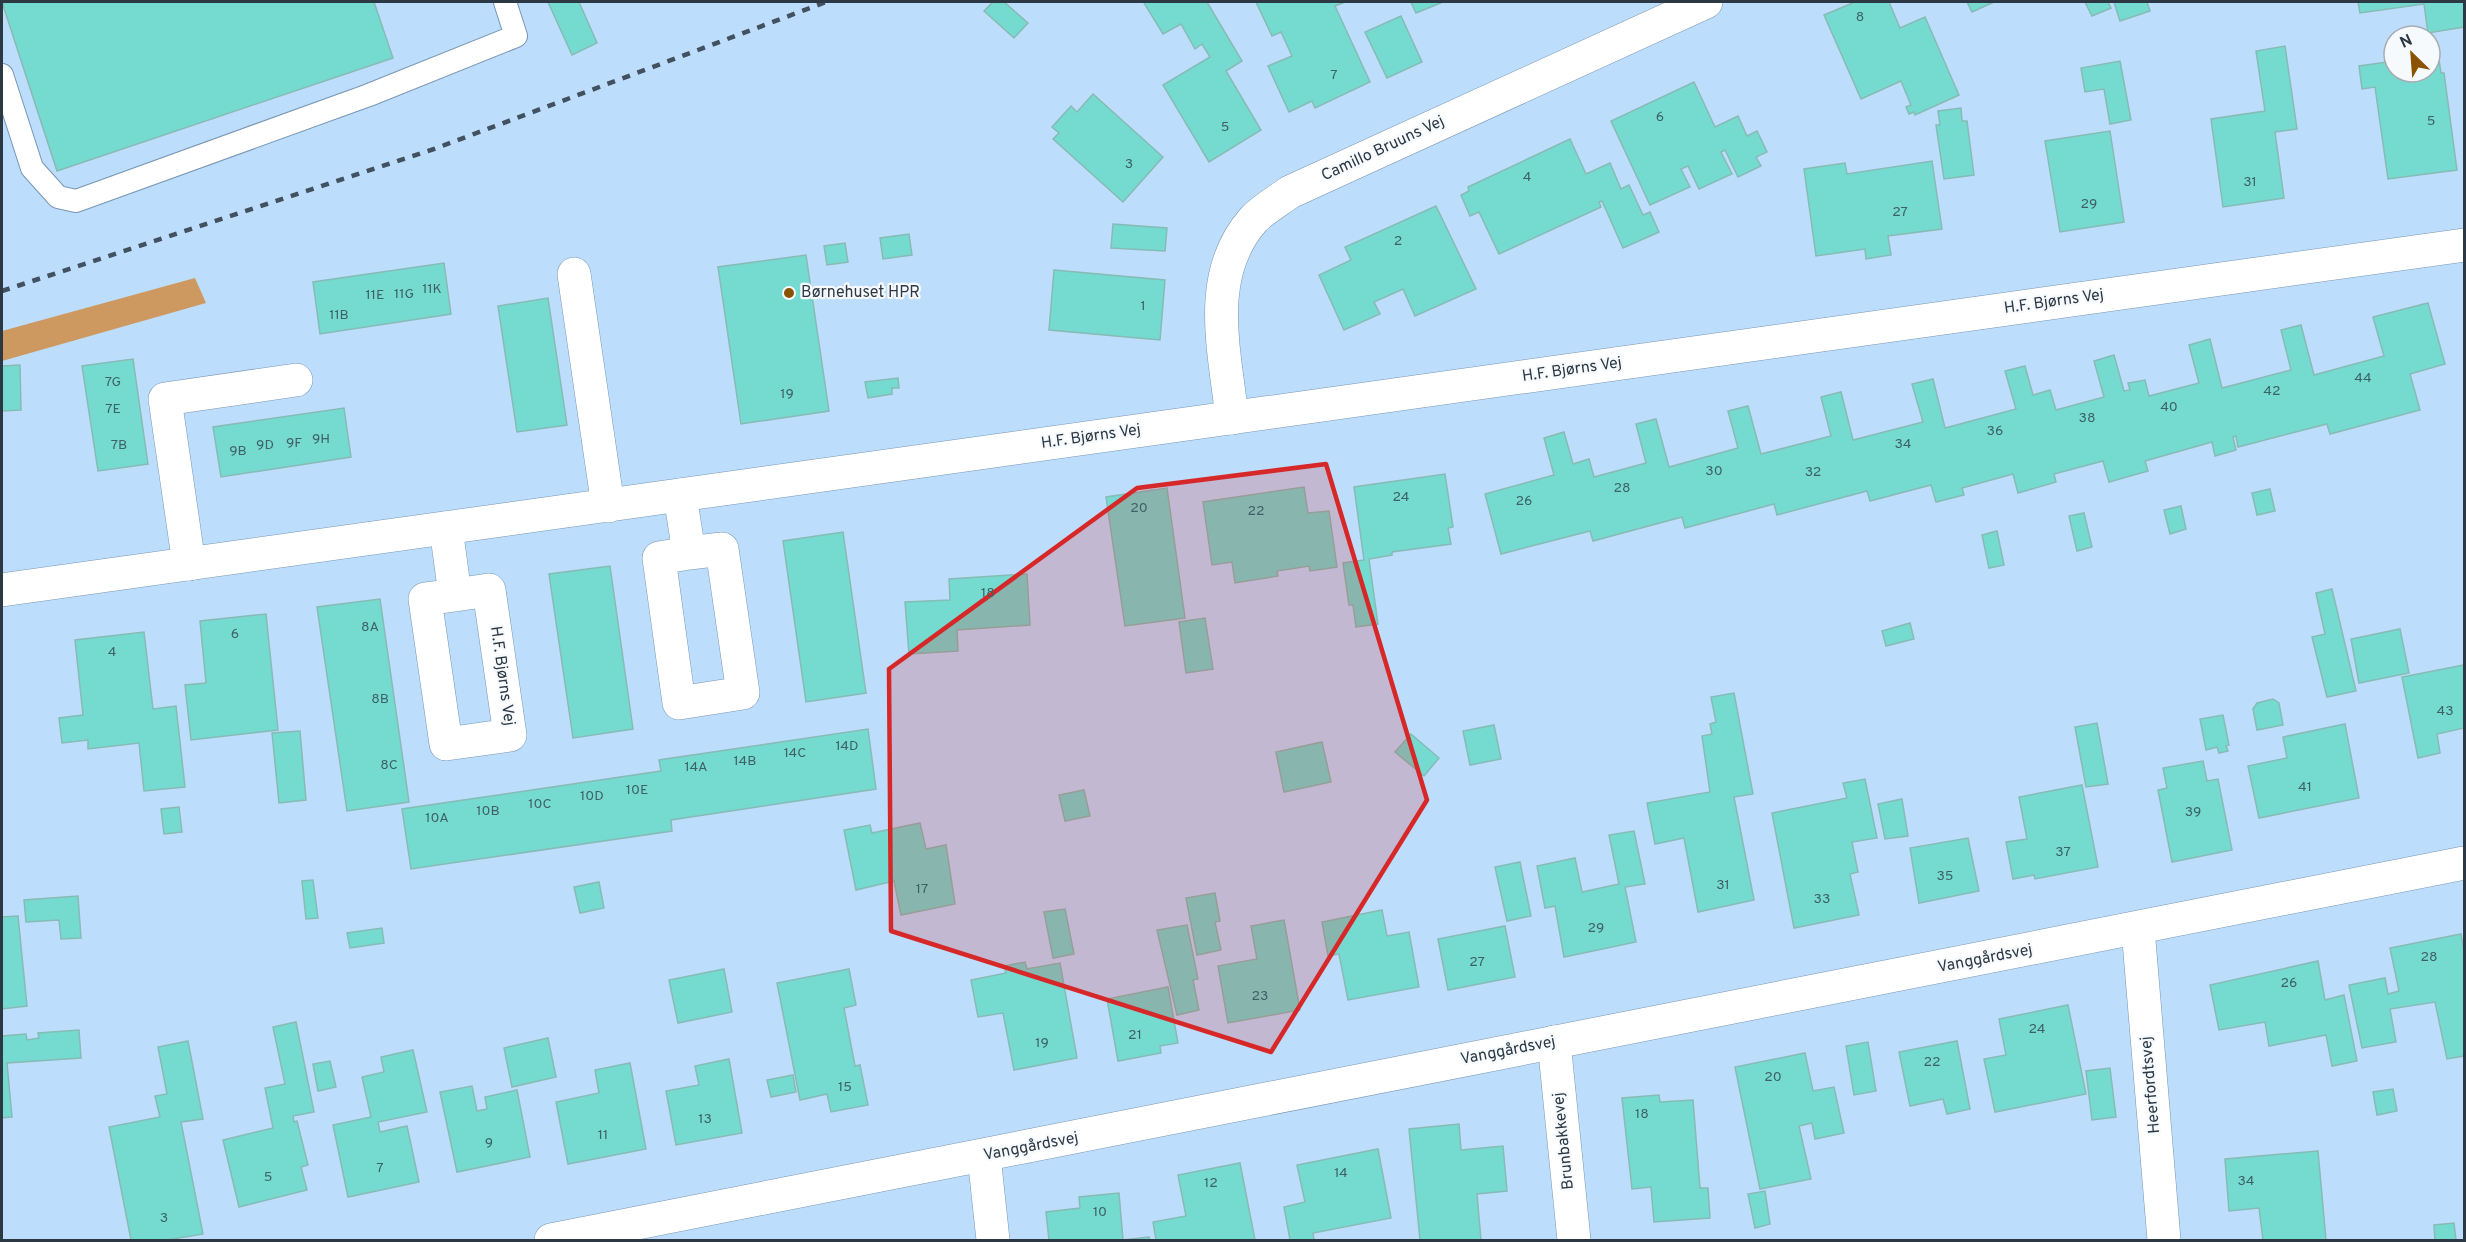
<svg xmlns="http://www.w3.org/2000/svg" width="2466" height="1242" viewBox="0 0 2466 1242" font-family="Overpass,sans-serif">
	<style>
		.forest { fill: #cd9961 }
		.building { fill: #75dad0; stroke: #87bbb5; stroke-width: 1.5 }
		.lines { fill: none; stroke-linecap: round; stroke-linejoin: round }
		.service-casing { stroke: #7896b3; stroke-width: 24 }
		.minor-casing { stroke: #7896b3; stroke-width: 34 }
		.service { stroke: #fff; stroke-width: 22 }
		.minor { stroke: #fff; stroke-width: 33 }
		.rail { stroke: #425160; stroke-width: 4.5; stroke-dasharray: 8 8; stroke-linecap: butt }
		.marked { fill: #d62828; fill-opacity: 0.2; stroke: #d62828; stroke-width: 4.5; stroke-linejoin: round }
		.poi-dot { fill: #895302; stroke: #f7fafd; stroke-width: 2 }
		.labels { text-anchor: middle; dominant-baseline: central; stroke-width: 4.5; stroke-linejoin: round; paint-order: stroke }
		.number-label { font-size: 14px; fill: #3e6168 }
		.street-label { font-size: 16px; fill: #2c3945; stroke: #f7fafd }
		.poi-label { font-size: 16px; fill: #2c3945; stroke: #f7fafd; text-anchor: start }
	</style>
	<rect width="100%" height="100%" fill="#bdddfc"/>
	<polygon class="forest" points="195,278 206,303 2,361 2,331"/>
	<g class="building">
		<polygon points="2,2 374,2 393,58 57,171"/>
		<polygon points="548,2 579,2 597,43 572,55"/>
		<polygon points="993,2 1004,2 1028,23 1014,38 984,11"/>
		<polygon points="1147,2 1207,2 1242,61 1226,71 1261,130 1209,162 1163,85 1210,57 1202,44 1195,49 1181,24 1163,34 1144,3"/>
		<polygon points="1256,2 1345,2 1335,6 1370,82 1315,108 1312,101 1289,112 1268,66 1292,56 1281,32 1272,36"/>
		<polygon points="1411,2 1443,2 1416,13"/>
		<polygon points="1855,2 1889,2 1900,28 1925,17 1959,95 1915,115 1914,112 1909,114 1906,107 1911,105 1901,81 1861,99 1824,15"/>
		<polygon points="1967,2 1994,2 1972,12"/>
		<polygon points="2085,2 2108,2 2111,8 2092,16"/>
		<polygon points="2114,2 2147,2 2150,11 2120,21"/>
		<polygon points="2358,2 2464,2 2464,27 2428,33 2424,4 2360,13"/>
		<polygon points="1401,16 1422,62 1387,78 1365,32"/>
		<polygon points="2285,46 2297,129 2275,132 2284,198 2223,207 2211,119 2265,111 2256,51"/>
		<polygon points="2437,47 2441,73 2444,73 2457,170 2388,179 2375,87 2362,89 2359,66 2394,61 2394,72 2430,72 2430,48"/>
		<polygon points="2120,61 2131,120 2110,124 2104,89 2085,92 2081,68"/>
		<polygon points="1694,82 1715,127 1738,116 1747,136 1757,131 1767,152 1756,157 1761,166 1738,177 1725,150 1721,152 1732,174 1699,189 1688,166 1681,169 1690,187 1650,205 1611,121"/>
		<polygon points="1093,94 1163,157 1123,202 1053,139 1059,133 1052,127 1071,106 1077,112"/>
		<polygon points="1961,108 1962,121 1967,121 1974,175 1944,179 1936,125 1940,125 1938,111"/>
		<polygon points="2110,131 2124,222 2060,232 2045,141"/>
		<polygon points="1570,139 1586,174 1610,163 1621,189 1629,185 1643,215 1650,212 1659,232 1623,248 1602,201 1599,202 1601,207 1499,254 1479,212 1470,216 1461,195 1469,191 1468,187"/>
		<polygon points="1932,161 1942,229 1888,236 1891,255 1866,259 1865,249 1816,256 1804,169 1845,163 1847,174"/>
		<polygon points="1436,206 1476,289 1415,316 1403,289 1374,302 1380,314 1344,330 1319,275 1351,260 1345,247"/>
		<polygon points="1113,224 1167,228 1165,251 1111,248"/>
		<polygon points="909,234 912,255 883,259 880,238"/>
		<polygon points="845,243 848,262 827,265 824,246"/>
		<polygon points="806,255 829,411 741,424 718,267"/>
		<polygon points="444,263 451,314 320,334 313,282"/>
		<polygon points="1054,270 1165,280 1160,340 1049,330"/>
		<polygon points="548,298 567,425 517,432 498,306"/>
		<polygon points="2428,303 2445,364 2410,374 2420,410 2330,434 2327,424 2238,447 2236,436 2233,437 2236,450 2215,456 2212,442 2145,461 2148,471 2109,482 2103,461 2054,474 2056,482 2018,493 2013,474 1962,488 1964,495 1936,502 1931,485 1870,501 1867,491 1777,515 1774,504 1685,528 1682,517 1593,541 1590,531 1501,554 1485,494 1554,475 1544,438 1564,432 1573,464 1589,459 1594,477 1646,463 1636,424 1656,419 1669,467 1738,448 1728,411 1748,406 1761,454 1831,436 1821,397 1841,392 1853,440 1923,422 1912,384 1933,379 1945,428 2016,409 2005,371 2025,366 2033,395 2050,390 2056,410 2104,397 2094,361 2114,355 2124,391 2130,390 2128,383 2145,380 2149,396 2199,383 2189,345 2210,339 2222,388 2291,370 2281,330 2301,325 2314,375 2384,356 2373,317"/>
		<polygon points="133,359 148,464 98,471 82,366"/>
		<polygon points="20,365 21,410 2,411 2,366"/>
		<polygon points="898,378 899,388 892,388 892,394 868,398 865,382"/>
		<polygon points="344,408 351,457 221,477 213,427"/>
		<polygon points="1445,474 1453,527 1448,528 1451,544 1392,552 1392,555 1369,559 1378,624 1356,627 1353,605 1349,605 1343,563 1364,560 1354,487"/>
		<polygon points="1304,487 1308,513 1329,511 1337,567 1310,571 1309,566 1277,571 1278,576 1235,583 1232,562 1212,565 1203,502"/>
		<polygon points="1167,488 1185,618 1125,626 1106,497"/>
		<polygon points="2270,489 2275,511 2257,515 2252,493"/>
		<polygon points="2181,506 2186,529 2170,534 2164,510"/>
		<polygon points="2084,513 2092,547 2077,551 2069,516"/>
		<polygon points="1997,531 2004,565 1989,568 1982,535"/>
		<polygon points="843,532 866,693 806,702 783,541"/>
		<polygon points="610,566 633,729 573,738 549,574"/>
		<polygon points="1027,574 1030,625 957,630 958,651 909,654 905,602 950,600 949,579"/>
		<polygon points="2332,589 2356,691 2327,697 2312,637 2325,634 2316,593"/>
		<polygon points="380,599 409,802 347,811 317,607"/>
		<polygon points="266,614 278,730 191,740 185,685 206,683 200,621"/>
		<polygon points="1205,618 1213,669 1186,673 1179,622"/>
		<polygon points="1910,623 1914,639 1886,646 1882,631"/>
		<polygon points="2400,629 2409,673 2359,683 2351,639"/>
		<polygon points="144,632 153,709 176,706 185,787 144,791 139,743 88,749 88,740 62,743 59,718 83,715 75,640"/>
		<polygon points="2464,665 2464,728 2437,734 2440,753 2418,758 2402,677"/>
		<polygon points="1734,693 1753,794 1734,797 1754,900 1698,912 1684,838 1655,844 1647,803 1710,792 1702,736 1712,734 1710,724 1716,722 1711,697"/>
		<polygon points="2273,699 2279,703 2283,725 2257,730 2253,709 2257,703"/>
		<polygon points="2223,715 2229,745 2226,746 2228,751 2219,753 2217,747 2206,750 2200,719"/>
		<polygon points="2097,723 2108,784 2086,787 2075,727"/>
		<polygon points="2345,724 2359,798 2259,818 2248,766 2287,758 2283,737"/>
		<polygon points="1494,725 1501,759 1470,765 1463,731"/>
		<polygon points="868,729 876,789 671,820 672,831 411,869 402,809 661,771 659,760"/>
		<polygon points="300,731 306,800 279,803 272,733"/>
		<polygon points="1411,734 1439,758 1424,776 1395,752"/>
		<polygon points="1322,742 1331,782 1284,792 1276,752"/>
		<polygon points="2203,761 2207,781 2218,779 2232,850 2172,862 2158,790 2167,788 2163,768"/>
		<polygon points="1865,779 1877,838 1852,842 1858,872 1850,874 1859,915 1794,928 1772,813 1847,798 1843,783"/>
		<polygon points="2082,785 2098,867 2035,879 2034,875 2013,879 2006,842 2027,839 2019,797"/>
		<polygon points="1084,790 1090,816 1065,821 1059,795"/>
		<polygon points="1902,799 1908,836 1885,839 1878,804"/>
		<polygon points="179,807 182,832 164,834 161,809"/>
		<polygon points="920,823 926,849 946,845 955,904 901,915 894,881 856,890 844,830 870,825 872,833"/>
		<polygon points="1634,831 1645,884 1625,887 1636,942 1564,957 1555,906 1545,908 1537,866 1575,858 1582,892 1619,884 1609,835"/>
		<polygon points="1968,838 1979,891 1919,903 1910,848"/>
		<polygon points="1520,862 1531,916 1507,921 1495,867"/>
		<polygon points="313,880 318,918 306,919 302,881"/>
		<polygon points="599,882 604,908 580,913 574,887"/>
		<polygon points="1215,893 1220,921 1215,922 1221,950 1197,955 1186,898"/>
		<polygon points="78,896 81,938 61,939 59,920 26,922 24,900"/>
		<polygon points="1065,909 1074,954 1053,958 1044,912"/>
		<polygon points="1382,910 1387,936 1409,932 1419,987 1348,1000 1339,954 1328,956 1322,922"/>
		<polygon points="18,916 27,1006 2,1009 2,917"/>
		<polygon points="1284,920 1300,1010 1228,1023 1218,966 1257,959 1251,926"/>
		<polygon points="1187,925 1198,979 1193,980 1199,1010 1177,1015 1157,930"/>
		<polygon points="1505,926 1515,977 1448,990 1438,939"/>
		<polygon points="382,928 384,943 350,948 347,933"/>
		<polygon points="2461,934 2464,952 2464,1056 2447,1059 2435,1002 2390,1009 2396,1042 2362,1048 2349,985 2385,978 2388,994 2399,991 2390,948"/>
		<polygon points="2318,961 2325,1000 2344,995 2357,1061 2332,1066 2326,1035 2269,1046 2265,1022 2219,1030 2210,985"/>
		<polygon points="1025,962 1027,969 1060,963 1077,1058 1014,1070 1003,1013 978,1017 971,980 1006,973 1004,966"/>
		<polygon points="724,969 732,1012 678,1023 669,980"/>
		<polygon points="849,969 856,1005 844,1008 855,1066 860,1065 868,1105 831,1112 827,1094 800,1100 777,983"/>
		<polygon points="1168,987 1178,1043 1160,1046 1161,1053 1118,1061 1107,999"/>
		<polygon points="2068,1005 2086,1094 1995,1112 1984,1059 2006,1055 1999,1019"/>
		<polygon points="296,1022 314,1112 293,1116 294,1122 297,1121 308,1165 301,1167 307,1190 239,1207 223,1140 273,1128 265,1088 285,1084 273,1027"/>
		<polygon points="79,1030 81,1058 7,1063 12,1117 2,1118 2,1036 26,1034 27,1040 39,1038 38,1033"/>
		<polygon points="548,1038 556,1077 512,1087 504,1048"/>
		<polygon points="188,1041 203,1119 181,1122 203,1234 167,1240 131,1240 109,1127 160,1117 155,1096 167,1094 158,1047"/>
		<polygon points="1957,1041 1970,1109 1947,1114 1943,1099 1910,1106 1899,1052"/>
		<polygon points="1868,1042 1876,1091 1854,1095 1846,1046"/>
		<polygon points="413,1050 427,1112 378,1122 380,1132 407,1126 419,1182 348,1197 333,1125 371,1117 362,1077 384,1072 381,1057"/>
		<polygon points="1805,1053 1813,1091 1834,1087 1844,1133 1815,1139 1812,1123 1799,1126 1811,1179 1760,1189 1735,1067"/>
		<polygon points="729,1059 742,1133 676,1145 666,1091 699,1085 695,1066"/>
		<polygon points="330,1061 336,1087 318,1091 313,1064"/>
		<polygon points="630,1063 646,1149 568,1164 556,1102 599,1093 595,1070"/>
		<polygon points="2110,1068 2116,1117 2092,1120 2086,1071"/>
		<polygon points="793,1075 796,1092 771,1097 767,1080"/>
		<polygon points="472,1086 477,1111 487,1109 485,1097 517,1090 530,1157 457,1172 440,1092"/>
		<polygon points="2393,1089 2397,1111 2377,1115 2373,1092"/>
		<polygon points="1659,1095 1660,1102 1693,1100 1700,1188 1708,1188 1710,1218 1654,1222 1651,1187 1632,1189 1622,1098"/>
		<polygon points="1459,1124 1461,1150 1503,1146 1507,1191 1477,1194 1481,1240 1420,1240 1409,1129"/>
		<polygon points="1378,1149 1391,1218 1313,1233 1314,1240 1290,1240 1284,1207 1305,1202 1297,1165"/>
		<polygon points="2318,1151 2326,1240 2263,1240 2259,1208 2229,1211 2225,1159"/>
		<polygon points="1240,1163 1255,1240 1156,1240 1153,1222 1186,1216 1178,1175"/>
		<polygon points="1765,1191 1770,1224 1755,1228 1748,1194"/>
		<polygon points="1119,1193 1123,1240 1149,1237 1150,1240 1049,1240 1046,1212 1080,1208 1079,1197"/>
		<polygon points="2454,1223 2456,1240 2435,1240 2434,1225"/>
	</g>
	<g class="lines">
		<defs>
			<polyline id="service" points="2,75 32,168 58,197 76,201 369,95 516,36 505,2"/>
			<g id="minor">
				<polyline points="574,274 608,506"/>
				<path d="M1232 418C1225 351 1204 276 1253 220 1263 209 1278 201 1290 192L1706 2"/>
				<polyline points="680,495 689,553 659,558 679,703 743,693 722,549 689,553"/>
				<polyline points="446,528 455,595 425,599 446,744 510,735 489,590 455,595"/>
				<polyline points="189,564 165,399 296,380"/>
				<polyline points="2,590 2464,245"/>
				<polyline points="2138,929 2164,1240"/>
				<polyline points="1554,1042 1574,1240"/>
				<polyline points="984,1156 993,1240"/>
				<polyline points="551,1240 2464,863"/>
			</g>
		</defs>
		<use href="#service" class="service-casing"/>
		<use href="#minor" class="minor-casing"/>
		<use href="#service" class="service"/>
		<use href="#minor" class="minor"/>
		<polyline class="rail" points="2,291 434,149 826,2"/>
	</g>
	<path class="marked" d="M1326 464 1427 800 1271 1052 891 931 889 669 1137 488Z"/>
	<circle class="poi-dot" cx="789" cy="293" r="6"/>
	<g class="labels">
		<g class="number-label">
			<text x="1860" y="17">8</text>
			<text x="1334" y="75">7</text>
			<text x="1660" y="117">6</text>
			<text x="2431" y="121">5</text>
			<text x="1225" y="127">5</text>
			<text x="1129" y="164">3</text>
			<text x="1527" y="177">4</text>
			<text x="2250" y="182">31</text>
			<text x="2089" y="204">29</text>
			<text x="1900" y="212">27</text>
			<text x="1398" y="241">2</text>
			<text x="432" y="289">11K</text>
			<text x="404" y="294">11G</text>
			<text x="375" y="295">11E</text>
			<text x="1143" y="306">1</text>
			<text x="339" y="315">11B</text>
			<text x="2363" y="378">44</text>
			<text x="113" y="382">7G</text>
			<text x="2272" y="391">42</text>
			<text x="787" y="394">19</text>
			<text x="2169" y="407">40</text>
			<text x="113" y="409">7E</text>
			<text x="2087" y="418">38</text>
			<text x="1995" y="431">36</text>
			<text x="321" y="439">9H</text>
			<text x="294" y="443">9F</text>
			<text x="1903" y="444">34</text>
			<text x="119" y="445">7B</text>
			<text x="265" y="445">9D</text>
			<text x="238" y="451">9B</text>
			<text x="1714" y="471">30</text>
			<text x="1813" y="472">32</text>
			<text x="1622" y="488">28</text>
			<text x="1401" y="497">24</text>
			<text x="1524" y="501">26</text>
			<text x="1139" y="508">20</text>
			<text x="1256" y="511">22</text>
			<text x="988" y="593">18</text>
			<text x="370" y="627">8A</text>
			<text x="235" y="634">6</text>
			<text x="112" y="652">4</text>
			<text x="380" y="699">8B</text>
			<text x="2445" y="711">43</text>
			<text x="847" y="746">14D</text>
			<text x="795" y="753">14C</text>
			<text x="745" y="761">14B</text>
			<text x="389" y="765">8C</text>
			<text x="696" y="767">14A</text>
			<text x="2305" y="787">41</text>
			<text x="637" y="790">10E</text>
			<text x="592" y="796">10D</text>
			<text x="540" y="804">10C</text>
			<text x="488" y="811">10B</text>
			<text x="2193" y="812">39</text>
			<text x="437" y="818">10A</text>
			<text x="2063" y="852">37</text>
			<text x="1945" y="876">35</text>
			<text x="1723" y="885">31</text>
			<text x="922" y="889">17</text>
			<text x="1822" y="899">33</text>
			<text x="1596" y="928">29</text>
			<text x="2429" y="957">28</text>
			<text x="1477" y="962">27</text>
			<text x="2289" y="983">26</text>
			<text x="1260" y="996">23</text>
			<text x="2037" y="1029">24</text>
			<text x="1135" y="1035">21</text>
			<text x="1042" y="1043">19</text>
			<text x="1932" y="1062">22</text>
			<text x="1773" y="1077">20</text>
			<text x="845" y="1087">15</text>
			<text x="1642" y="1114">18</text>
			<text x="705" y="1119">13</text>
			<text x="603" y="1135">11</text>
			<text x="489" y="1143">9</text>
			<text x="380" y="1168">7</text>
			<text x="1341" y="1173">14</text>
			<text x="268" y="1177">5</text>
			<text x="2246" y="1181">34</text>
			<text x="1211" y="1183">12</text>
			<text x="1100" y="1212">10</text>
			<text x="164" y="1218">3</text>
		</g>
		<g class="street-label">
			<text transform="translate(1383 149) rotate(-25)">Camillo Bruuns Vej</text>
			<text transform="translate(2054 302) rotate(-8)">H.F. Bjørns Vej</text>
			<text transform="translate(1572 370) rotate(-8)">H.F. Bjørns Vej</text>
			<text transform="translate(1091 437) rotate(-8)">H.F. Bjørns Vej</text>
			<text transform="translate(502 676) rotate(82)">H.F. Bjørns Vej</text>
			<text transform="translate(1985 959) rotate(-11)">Vanggårdsvej</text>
			<text transform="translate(1508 1051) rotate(-11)">Vanggårdsvej</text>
			<text transform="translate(2151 1085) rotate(-95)">Heerfordtsvej</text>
			<text transform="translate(1564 1141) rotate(-96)">Brunbakkevej</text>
			<text transform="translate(1031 1147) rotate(-11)">Vanggårdsvej</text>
		</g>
		<g class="poi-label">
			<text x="801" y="293">Børnehuset HPR</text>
		</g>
	</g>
	<rect width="2466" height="1242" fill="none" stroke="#2c3945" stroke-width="6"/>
	<g transform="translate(2412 54) rotate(335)"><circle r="28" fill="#f7fafd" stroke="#a6adb3" stroke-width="1.5"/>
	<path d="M0-4.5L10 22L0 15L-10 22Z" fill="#895302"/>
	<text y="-9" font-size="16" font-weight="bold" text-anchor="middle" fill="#2c3945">N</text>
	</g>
</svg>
